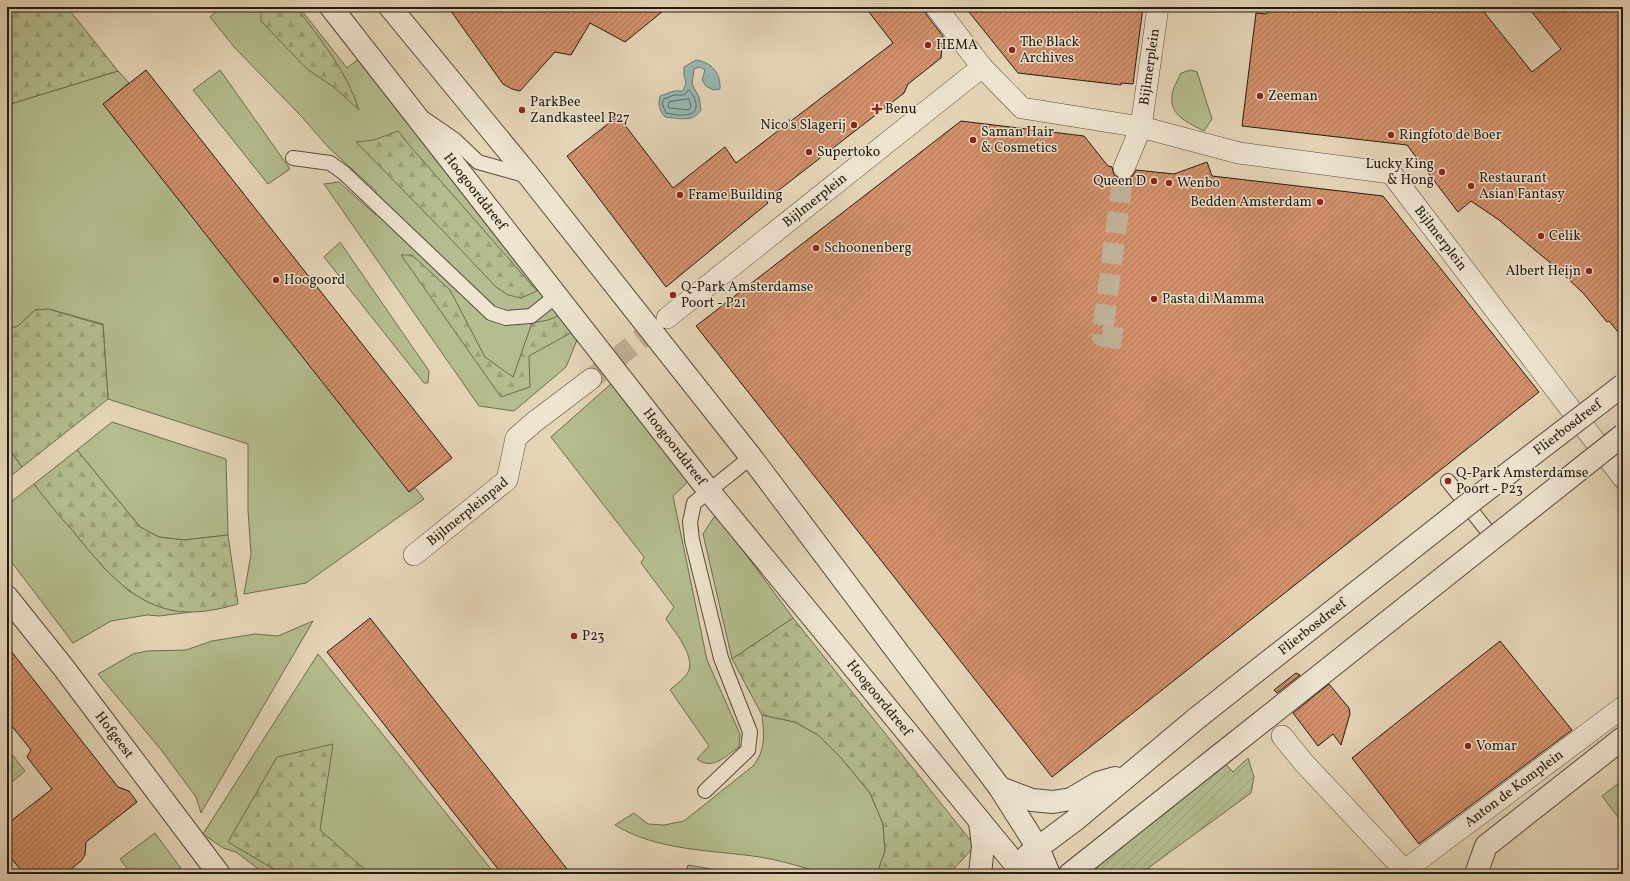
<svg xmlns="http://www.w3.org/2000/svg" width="1630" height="881" viewBox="0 0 1630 881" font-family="Vollkorn,serif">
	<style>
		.green { fill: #b4bd8f; stroke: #6c6c50 }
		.forest { fill: url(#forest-firs); stroke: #6c6c50 }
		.garden { fill: url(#garden-furrows); stroke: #6c6c50 }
		.water { fill: #96b8b3; stroke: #687a73 }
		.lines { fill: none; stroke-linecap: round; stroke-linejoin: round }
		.shore { stroke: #5c6a62; stroke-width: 1 }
		.building { fill: url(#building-hatch); stroke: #231c12 }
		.pedestrian-tunnel { stroke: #beb096; stroke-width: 21; stroke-dasharray: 21 10; stroke-linecap: butt }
		.service-casing { stroke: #544a3b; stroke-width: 16 }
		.pedestrian-casing { stroke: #544a3b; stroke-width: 22 }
		.minor-casing { stroke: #544a3b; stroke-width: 24 }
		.tertiary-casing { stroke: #544a3b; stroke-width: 24 }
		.service { stroke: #eee4d0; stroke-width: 14 }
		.pedestrian { stroke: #eee4d0; stroke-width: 21 }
		.minor { stroke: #eee4d0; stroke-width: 22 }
		.tertiary { stroke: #eee4d0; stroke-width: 22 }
		.tertiary-bridge-casing { stroke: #544a3b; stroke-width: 24; stroke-linecap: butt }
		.tertiary-bridge { stroke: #eee4d0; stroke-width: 22 }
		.poi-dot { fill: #8f2418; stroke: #eee4d0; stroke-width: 1.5 }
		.labels { text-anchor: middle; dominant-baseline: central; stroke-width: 3; stroke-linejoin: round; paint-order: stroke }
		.poi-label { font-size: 14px; fill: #231c12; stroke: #eee4d0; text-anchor: start }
		.street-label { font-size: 14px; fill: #231c12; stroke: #eee4d0 }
	</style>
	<defs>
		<pattern id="forest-firs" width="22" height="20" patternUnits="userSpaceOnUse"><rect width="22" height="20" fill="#b4bd8f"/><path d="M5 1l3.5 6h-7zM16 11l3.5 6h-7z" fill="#9aa27a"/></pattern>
		<pattern id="garden-furrows" width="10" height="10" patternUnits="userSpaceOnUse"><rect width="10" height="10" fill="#b4bd8f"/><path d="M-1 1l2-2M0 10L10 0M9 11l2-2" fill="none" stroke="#9aa27a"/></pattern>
		<pattern id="building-hatch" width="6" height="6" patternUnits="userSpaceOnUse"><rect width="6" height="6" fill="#d3916b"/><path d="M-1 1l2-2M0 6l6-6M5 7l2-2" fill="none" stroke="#ab7657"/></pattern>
	</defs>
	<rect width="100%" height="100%" fill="#e5d5b7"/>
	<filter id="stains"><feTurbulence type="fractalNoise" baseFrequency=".005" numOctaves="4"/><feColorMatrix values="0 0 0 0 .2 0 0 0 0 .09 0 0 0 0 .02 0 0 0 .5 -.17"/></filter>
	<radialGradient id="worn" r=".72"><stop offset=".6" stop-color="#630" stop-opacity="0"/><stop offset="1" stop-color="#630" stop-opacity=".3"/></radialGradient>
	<g class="green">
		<polygon points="221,7 299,7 347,68 360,58 373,73 577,340 566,367 514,411 479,406 324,184 339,182 376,215 376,191 329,148 302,117 235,48 210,17"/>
		<polygon points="220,70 290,169 268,184 193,90"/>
		<path d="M1191 70 1197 72 1212 119 1204 131C1189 123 1170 116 1172 97 1172 89 1178 80 1181 73Z"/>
		<polygon points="118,71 129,83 108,100 424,499 306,583 244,594 251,554 248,510 248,444 108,399 103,324 48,309 35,310 18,326 7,330 7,105"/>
		<polygon points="340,242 429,371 428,383 424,383 324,257"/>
		<path d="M612 383 690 480 673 496 707 660 740 734 739 747C725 756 713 771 697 759L709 746 670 690C676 684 686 678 689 670 694 654 674 631 666 619L674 607 641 563 644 557 551 437Z"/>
		<polygon points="112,422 226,459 228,535 184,540 159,537 140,527 77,450"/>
		<polygon points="7,447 22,467 7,479"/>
		<polygon points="34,484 103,567 129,591 150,603 171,610 191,612 159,616 147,615 111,621 73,643 7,556 7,505"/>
		<polygon points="716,514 793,618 732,659 703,534"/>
		<polygon points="313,621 201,813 196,797 162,751 98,674 133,654 147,651 186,650 212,641 255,634 278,636"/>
		<polygon points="318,654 495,874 265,874 236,852 223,848 203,834"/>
		<path d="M762 715 795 722 818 735 842 759 870 793 883 824 885 851 877 874H820L816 871C798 866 779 860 760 857 712 850 657 851 615 825L634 813 648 824 664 825 684 821 753 766C766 750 764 735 762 715Z"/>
		<polygon points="1623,780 1623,824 1602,796"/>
		<polygon points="155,833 185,874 131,874 120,859"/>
		<polygon points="688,865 741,874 687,874 686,873"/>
	</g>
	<g class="forest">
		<polygon points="7,7 67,7 118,71 7,105"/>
		<path d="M261 7H296C321 40 346 70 359 110L335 88 307 69 261 21Z"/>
		<polygon points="398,131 410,146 537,291 521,298 508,295 496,287 445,233 356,142 374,140"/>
		<polygon points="401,255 412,255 450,290 485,357 513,377 532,323 548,320 565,313 576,330 529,356 530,387 501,397"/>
		<polygon points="48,309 103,325 108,399 22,467 7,446 7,330 18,326 35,310"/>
		<path d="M77 450 140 527 159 537 184 540 228 535 238 604C217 610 193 615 171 610 128 601 99 563 73 531 59 516 46 500 34 484Z"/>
		<polygon points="793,618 975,846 949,874 877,874 885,851 883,824 870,793 842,759 818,735 795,722 762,715 732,659"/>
		<polygon points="333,744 320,830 370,874 282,874 228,842 277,757"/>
	</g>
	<g class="garden">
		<polygon points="7,748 25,771 7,786"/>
		<polygon points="1248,758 1254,777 1251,793 1140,874 1095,874 1094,870 1224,762 1233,772"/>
	</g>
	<path class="water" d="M696 60C712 62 721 74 720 89L713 90 706 86 702 80 705 70 700 67 694 69 692 84 699 97 701 110C693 123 678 118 665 117 659 110 658 105 660 96L674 91H683L686 83 684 75V67Z"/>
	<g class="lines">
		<g class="shore">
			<path d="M689 90C693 94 695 98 696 104 698 119 676 115 666 113L662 103 664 99 674 95H684Z"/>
			<polygon points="689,99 691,107 689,110 670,108 668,107 669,102"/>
		</g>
	</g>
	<g class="building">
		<polygon points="448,7 668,7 625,42 590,23 571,55 555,52 520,91 512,89 503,84"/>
		<polygon points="865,7 924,7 926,14 943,36 941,58 908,84 904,93 766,200 768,203 666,287 567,156 618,116 673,188 725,147 736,163 893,43"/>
		<polygon points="965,7 1143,7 1133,84 1121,83 1121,85 1018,73"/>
		<polygon points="1275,7 1480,7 1532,72 1561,49 1528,7 1623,7 1623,338 1609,321 1607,322 1584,294 1560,271 1499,220 1471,201 1458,212 1407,145 1242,126 1256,13 1266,14"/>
		<polygon points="146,70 452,458 409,492 103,104"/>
		<polygon points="961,121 1084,136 1108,166 1112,167 1114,175 1120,179 1126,180 1131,178 1136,170 1174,174 1207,162 1212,176 1383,196 1539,392 1052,777 696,326"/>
		<polygon points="370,618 571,874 502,874 327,652"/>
		<polygon points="1500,641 1572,730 1419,844 1352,758"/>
		<polygon points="7,646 118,787 129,791 137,802 86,842 85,855 81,861 65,874 24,874 7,853 7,824 52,789 27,757 31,750 7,720"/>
		<polygon points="1296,673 1300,675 1277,693 1274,690"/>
		<polygon points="1329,684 1349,708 1350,714 1341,745 1333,734 1318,746 1293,713"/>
	</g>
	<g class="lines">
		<g class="pedestrian-tunnel">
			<polyline points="1122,339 1102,336 1124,168"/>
			<polyline points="591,379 664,320"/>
		</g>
		<defs>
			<g id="service">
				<polyline points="426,120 455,140 478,162 528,176"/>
				<polyline points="293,158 330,163 344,173 491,313 506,318 531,316 556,296"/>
				<polyline points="1448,481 1493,538"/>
				<polyline points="705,791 748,750 750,732 721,658 692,540 690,522 694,503 751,457"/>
			</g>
			<g id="pedestrian">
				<path id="s1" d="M936 7 982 67 1022 108 1141 127 1239 153 1391 173 1623 478"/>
				<path id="s2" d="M1124 168 1141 127 1158 7"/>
				<path id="s3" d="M667 318 982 67"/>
				<path id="s4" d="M414 555 507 480 516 438 533 423 591 379"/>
				<polyline points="1282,736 1304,763 1408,874"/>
				<path id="s5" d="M1405 870 1623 707"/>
			</g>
			<g id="minor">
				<path id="s6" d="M7 597 63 667 219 874"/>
				<polyline points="1476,874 1486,846 1623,738"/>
			</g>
			<g id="tertiary">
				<path id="s7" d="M331 7 709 491 1016 865 1031 874"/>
				<polyline points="390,7 529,176 751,457 1000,788 1038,848 1049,874"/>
				<polyline points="1000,788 1032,800 1053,802 1071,799 1098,783 1115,778"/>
				<polyline points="980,822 983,846 980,874"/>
				<polyline points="1027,856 1075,820 1197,718"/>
				<polyline points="1070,874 1221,754"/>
			</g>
		</defs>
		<use href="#service" class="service-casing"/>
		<use href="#pedestrian" class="pedestrian-casing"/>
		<use href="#minor" class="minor-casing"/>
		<use href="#tertiary" class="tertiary-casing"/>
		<use href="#service" class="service"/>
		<use href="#pedestrian" class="pedestrian"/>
		<use href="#minor" class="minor"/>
		<use href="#tertiary" class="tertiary"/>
		<defs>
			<g id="tertiary-bridge">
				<path id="s8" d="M1197 718 1467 505 1623 385"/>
				<polyline points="1221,754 1623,435"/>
			</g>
		</defs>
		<use href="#tertiary-bridge" class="tertiary-bridge-casing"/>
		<use href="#tertiary-bridge" class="tertiary-bridge"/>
	</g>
	<g class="poi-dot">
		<circle cx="928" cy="45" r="4"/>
		<circle cx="1012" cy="50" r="4"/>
		<circle cx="1260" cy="96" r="4"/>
		<path d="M875 103h4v4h4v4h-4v4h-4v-4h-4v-4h4z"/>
		<circle cx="522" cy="110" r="4"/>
		<circle cx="854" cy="125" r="4"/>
		<circle cx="1391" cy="135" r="4"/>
		<circle cx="973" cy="140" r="4"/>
		<circle cx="809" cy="152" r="4"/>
		<circle cx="1442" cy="172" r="4"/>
		<circle cx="1154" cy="181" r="4"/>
		<circle cx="1169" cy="183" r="4"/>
		<circle cx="1471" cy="186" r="4"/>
		<circle cx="680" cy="195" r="4"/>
		<circle cx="1320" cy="202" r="4"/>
		<circle cx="1541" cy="236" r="4"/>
		<circle cx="816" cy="248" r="4"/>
		<circle cx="1589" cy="271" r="4"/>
		<circle cx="276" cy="280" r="4"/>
		<circle cx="673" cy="295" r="4"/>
		<circle cx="1154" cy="299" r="4"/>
		<circle cx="1448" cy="481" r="4"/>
		<circle cx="574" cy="636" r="4"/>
		<circle cx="1468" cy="746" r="4"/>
	</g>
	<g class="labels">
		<g class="poi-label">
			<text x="1020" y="42">The Black<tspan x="1020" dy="16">Archives</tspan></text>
			<text x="936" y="45">HEMA</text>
			<text x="1268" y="96">Zeeman</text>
			<text x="530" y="102">ParkBee<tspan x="530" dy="16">Zandkasteel P27</tspan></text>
			<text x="885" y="109">Benu</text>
			<text x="846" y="125" text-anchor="end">Nico's Slagerij</text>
			<text x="981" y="132">Saman Hair<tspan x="981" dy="16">&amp; Cosmetics</tspan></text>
			<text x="1399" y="135">Ringfoto de Boer</text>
			<text x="817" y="152">Supertoko</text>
			<text x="1434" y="164" text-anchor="end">Lucky King<tspan x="1434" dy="16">&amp; Hong</tspan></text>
			<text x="1479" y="178">Restaurant<tspan x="1479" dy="16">Asian Fantasy</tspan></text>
			<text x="1146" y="181" text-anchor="end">Queen D</text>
			<text x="1177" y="183">Wenbo</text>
			<text x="688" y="195">Frame Building</text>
			<text x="1312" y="202" text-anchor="end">Bedden Amsterdam</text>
			<text x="1549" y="236">Celik</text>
			<text x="824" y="248">Schoonenberg</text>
			<text x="1581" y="271" text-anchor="end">Albert Heijn</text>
			<text x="284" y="280">Hoogoord</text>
			<text x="681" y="287">Q-Park Amsterdamse<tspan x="681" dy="16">Poort - P21</tspan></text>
			<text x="1162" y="299">Pasta di Mamma</text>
			<text x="1456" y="473">Q-Park Amsterdamse<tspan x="1456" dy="16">Poort - P23</tspan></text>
			<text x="582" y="636">P23</text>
			<text x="1476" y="746">Vomar</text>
		</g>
		<g class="street-label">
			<text stroke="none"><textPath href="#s2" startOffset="105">Bijlmerplein</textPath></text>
			<text stroke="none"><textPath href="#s7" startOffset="234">Hoogoorddreef</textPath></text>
			<text stroke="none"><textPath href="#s3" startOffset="189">Bijlmerplein</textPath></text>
			<text stroke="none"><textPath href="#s1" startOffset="590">Bijlmerplein</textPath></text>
			<text stroke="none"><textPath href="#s8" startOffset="471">Flierbosdreef</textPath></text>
			<text stroke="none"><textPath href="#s7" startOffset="558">Hoogoorddreef</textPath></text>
			<text stroke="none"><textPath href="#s4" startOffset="69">Bijlmerpleinpad</textPath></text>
			<text stroke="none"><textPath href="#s8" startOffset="147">Flierbosdreef</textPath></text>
			<text stroke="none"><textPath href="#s7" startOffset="882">Hoogoorddreef</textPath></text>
			<text stroke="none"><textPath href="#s6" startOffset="175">Hofgeest</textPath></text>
			<text stroke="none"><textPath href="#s5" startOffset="136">Anton de Komplein</textPath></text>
		</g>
	</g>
	<rect width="1630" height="881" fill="none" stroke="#e5d5b7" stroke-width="24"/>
	<rect x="8" y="8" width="1614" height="865" fill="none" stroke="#231c12" stroke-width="2"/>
	<rect x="12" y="12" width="1606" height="857" fill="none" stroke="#231c12"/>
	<rect width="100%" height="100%" filter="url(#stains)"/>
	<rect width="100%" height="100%" fill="url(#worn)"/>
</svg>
